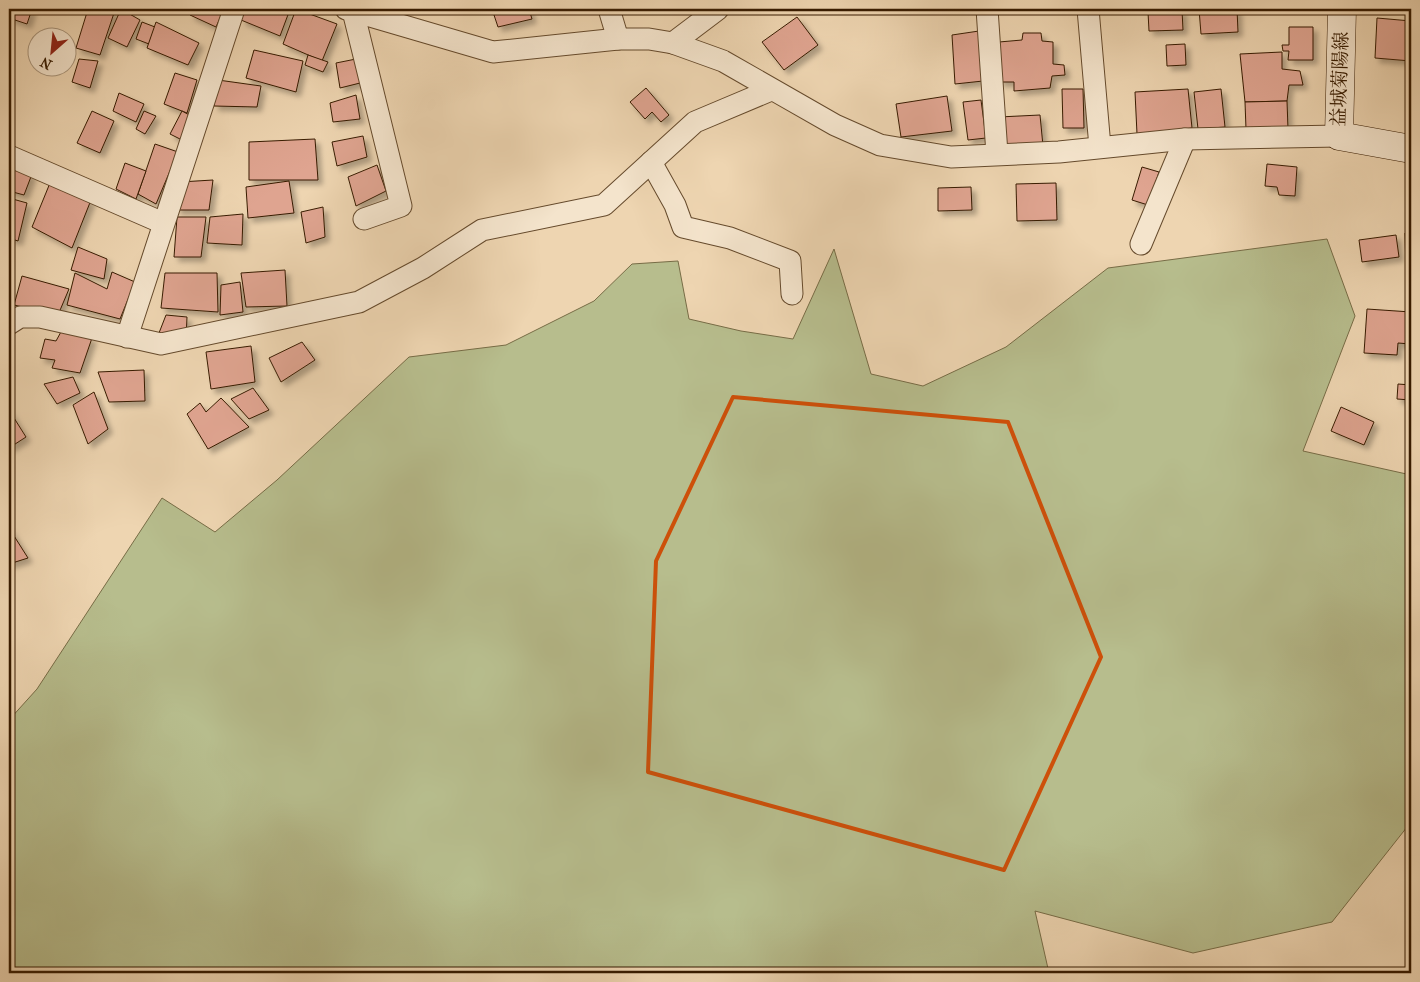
<svg xmlns="http://www.w3.org/2000/svg" width="1420" height="982" viewBox="0 0 1420 982" font-family="'IM FELL French Canon','Noto Serif JP',serif">
	<style>
		.green { fill: #b7bd8d; stroke: #776c46 }
		.building { fill: #dfa490; stroke: #371b00; filter: url(#shadow) }
		.lines { fill: none; stroke-linecap: round; stroke-linejoin: round }
		.street-casing { stroke: #654a2c; stroke-width: 23 }
		.secondary-casing { stroke: #371b00; stroke-width: 29 }
		.street { stroke: #f4e4cc; stroke-width: 21 }
		.secondary { stroke: #f4e4cc; stroke-width: 28 }
		.marked { fill: none; stroke: #cd500a; stroke-width: 4; stroke-linejoin: round }
		.labels { text-anchor: middle; dominant-baseline: central; stroke-width: 4.5; stroke-linejoin: round; paint-order: stroke }
		.street-label { font-size: 19px; fill: #371b00; stroke: #f4e4cc }
	</style>
	<defs>
		<filter id="shadow"><feDropShadow dx="4.5" dy="4.5" stdDeviation="2.5" flood-color="#0004"/></filter>
	</defs>
	<rect width="100%" height="100%" fill="#eed5b1"/>
	<filter id="stains"><feTurbulence type="fractalNoise" baseFrequency=".004" numOctaves="4"/><feColorMatrix values="0 0 0 0 .2 0 0 0 0 .09 0 0 0 0 .02 0 0 0 .5 -.17"/></filter>
	<radialGradient id="worn" r=".72"><stop offset=".6" stop-color="#630" stop-opacity="0"/><stop offset="1" stop-color="#630" stop-opacity=".3"/></radialGradient>
	<polygon class="green" points="1327,239 1355,316 1303,451 1411,475 1411,822 1332,922 1193,953 1035,911 1049,973 9,973 9,720 37,689 162,498 215,532 277,480 409,357 506,345 594,301 632,264 678,261 689,319 741,331 793,339 834,249 871,374 923,386 1006,347 1108,268"/>
	<g class="building">
		<polygon points="9,9 32,9 27,24 9,18"/>
		<polygon points="88,9 115,10 100,55 76,48"/>
		<polygon points="121,9 140,20 127,47 108,38"/>
		<polygon points="193,9 224,9 216,27 190,15"/>
		<polygon points="244,9 281,9 289,12 280,36 241,20"/>
		<polygon points="296,9 337,24 322,61 283,44"/>
		<polygon points="492,9 529,9 532,19 498,27"/>
		<polygon points="1199,9 1237,9 1238,32 1201,34"/>
		<polygon points="1182,10 1183,30 1149,31 1148,12"/>
		<polygon points="797,17 818,45 784,70 762,42"/>
		<polygon points="1377,18 1411,21 1411,61 1375,58"/>
		<polygon points="142,22 155,27 149,44 136,39"/>
		<polygon points="156,22 199,43 188,65 147,48"/>
		<polygon points="1289,27 1313,27 1313,60 1288,60 1289,51 1283,51 1282,45 1289,45"/>
		<polygon points="979,31 983,81 955,84 952,35"/>
		<polygon points="1023,33 1041,33 1042,41 1053,42 1053,64 1064,65 1065,75 1052,76 1050,88 1014,91 1014,82 999,82 999,42 1022,40"/>
		<polygon points="1185,44 1186,65 1167,66 1166,45"/>
		<polygon points="254,50 303,61 296,92 246,78"/>
		<polygon points="1282,52 1282,69 1300,71 1303,85 1289,85 1287,101 1245,102 1240,54"/>
		<polygon points="308,55 328,62 323,72 305,65"/>
		<polygon points="79,59 98,61 90,88 72,82"/>
		<polygon points="356,59 360,83 340,88 336,63"/>
		<polygon points="175,73 197,80 187,113 164,104"/>
		<polygon points="218,80 261,86 257,107 214,106"/>
		<polygon points="646,88 669,115 661,122 652,112 645,119 630,102"/>
		<polygon points="1062,89 1083,89 1084,128 1063,128"/>
		<polygon points="1188,89 1192,128 1137,134 1135,92"/>
		<polygon points="1221,89 1225,127 1198,129 1194,92"/>
		<polygon points="119,93 144,104 136,122 113,111"/>
		<polygon points="356,95 360,119 333,122 330,103"/>
		<polygon points="947,96 952,131 901,137 896,104"/>
		<polygon points="981,100 986,138 968,140 963,102"/>
		<polygon points="1287,101 1288,129 1246,129 1245,102"/>
		<polygon points="92,111 114,121 100,153 77,143"/>
		<polygon points="144,111 156,116 145,134 136,129"/>
		<polygon points="182,111 193,117 182,140 170,134"/>
		<polygon points="1040,115 1043,146 1001,149 999,117"/>
		<polygon points="363,136 367,157 337,166 332,142"/>
		<polygon points="315,139 318,180 249,180 249,142"/>
		<polygon points="155,144 178,152 156,204 138,194"/>
		<polygon points="125,163 146,171 136,199 116,189"/>
		<polygon points="1267,164 1297,167 1295,196 1279,195 1277,187 1265,186"/>
		<polygon points="377,165 386,191 356,206 348,177"/>
		<polygon points="9,166 32,174 24,195 9,191"/>
		<polygon points="1142,167 1159,172 1148,205 1132,200"/>
		<polygon points="213,180 209,210 176,210 180,182"/>
		<polygon points="289,181 294,213 248,218 246,187"/>
		<polygon points="50,183 91,200 72,248 32,227"/>
		<polygon points="1056,183 1057,220 1017,221 1016,184"/>
		<polygon points="971,187 972,210 938,211 938,188"/>
		<polygon points="9,198 27,203 18,241 9,238"/>
		<polygon points="323,207 325,237 306,243 301,212"/>
		<polygon points="243,214 242,245 207,243 210,217"/>
		<polygon points="177,217 206,217 201,257 174,257"/>
		<polygon points="1405,233 1411,233 1411,272 1406,271"/>
		<polygon points="1396,235 1399,257 1362,262 1359,240"/>
		<polygon points="78,247 107,259 104,279 71,270"/>
		<polygon points="285,270 287,306 246,307 241,273"/>
		<polygon points="112,272 135,282 120,319 67,305 75,273 107,289"/>
		<polygon points="165,273 217,273 218,312 161,308"/>
		<polygon points="22,276 69,289 58,315 14,305"/>
		<polygon points="240,282 243,312 220,315 221,285"/>
		<polygon points="1367,309 1411,312 1411,344 1398,343 1397,355 1364,353"/>
		<polygon points="166,315 187,317 186,339 159,333"/>
		<polygon points="62,330 92,338 80,373 52,368 55,360 40,358 45,339 56,341"/>
		<polygon points="302,342 315,360 281,382 269,358"/>
		<polygon points="251,346 255,382 211,389 206,352"/>
		<polygon points="144,370 145,401 109,402 98,372"/>
		<polygon points="73,377 80,393 57,404 44,384"/>
		<polygon points="1398,384 1411,385 1411,400 1397,399"/>
		<polygon points="253,388 269,410 249,419 231,399"/>
		<polygon points="94,392 108,429 88,444 73,405"/>
		<polygon points="221,398 249,427 208,449 187,414 200,403 206,412"/>
		<polygon points="1341,407 1374,422 1364,445 1331,431"/>
		<polygon points="9,410 26,437 9,448"/>
		<polygon points="9,528 28,558 9,564"/>
	</g>
	<g class="lines">
		<defs>
			<g id="street">
				<polyline points="346,9 493,52 618,39 649,39 673,43 723,61 835,125 880,145 951,157 1059,152 1185,139 1339,136"/>
				<polyline points="609,9 618,39"/>
				<polyline points="987,9 997,154"/>
				<polyline points="1088,9 1100,147"/>
				<polyline points="353,11 401,206 364,219"/>
				<polyline points="673,43 718,9"/>
				<polyline points="9,156 163,223"/>
				<polyline points="651,162 675,205 683,227 730,238 790,261 792,294"/>
				<polyline points="1141,244 1185,139"/>
				<polyline points="9,324 20,317 40,317 161,344 359,302 423,268 482,230 604,205 695,122 771,90"/>
				<polyline points="127,337 234,9"/>
			</g>
			<polyline id="secondary" points="1342,9 1339,136 1411,149"/>
		</defs>
		<use href="#street" class="street-casing"/>
		<use href="#secondary" class="secondary-casing"/>
		<use href="#street" class="street"/>
		<use href="#secondary" class="secondary"/>
	</g>
	<path class="marked" d="M733 397 1008 422 1101 657 1004 870 648 772 656 561Z"/>
	<g class="labels">
		<g class="street-label">
			<text transform="translate(1340 79) rotate(-88)">益城菊陽線</text>
		</g>
	</g>
	<rect width="1420" height="982" fill="none" stroke="#eed5b1" stroke-width="30"/>
	<rect x="10" y="10" width="1400" height="962" fill="none" stroke="#371b00" stroke-width="2.5"/>
	<rect x="15" y="15" width="1390" height="952" fill="none" stroke="#371b00"/>
	<g transform="translate(52 52) rotate(207)"><circle r="24" fill="#f4e4cc" stroke="#a8947a"/>
	<path d="M0-4L9 19L0 12L-9 19Z" fill="#8f2418"/>
	<text y="-8" font-size="14" font-weight="bold" text-anchor="middle" fill="#371b00">N</text>
	</g>
	<rect width="100%" height="100%" filter="url(#stains)"/>
	<rect width="100%" height="100%" fill="url(#worn)"/>
</svg>
